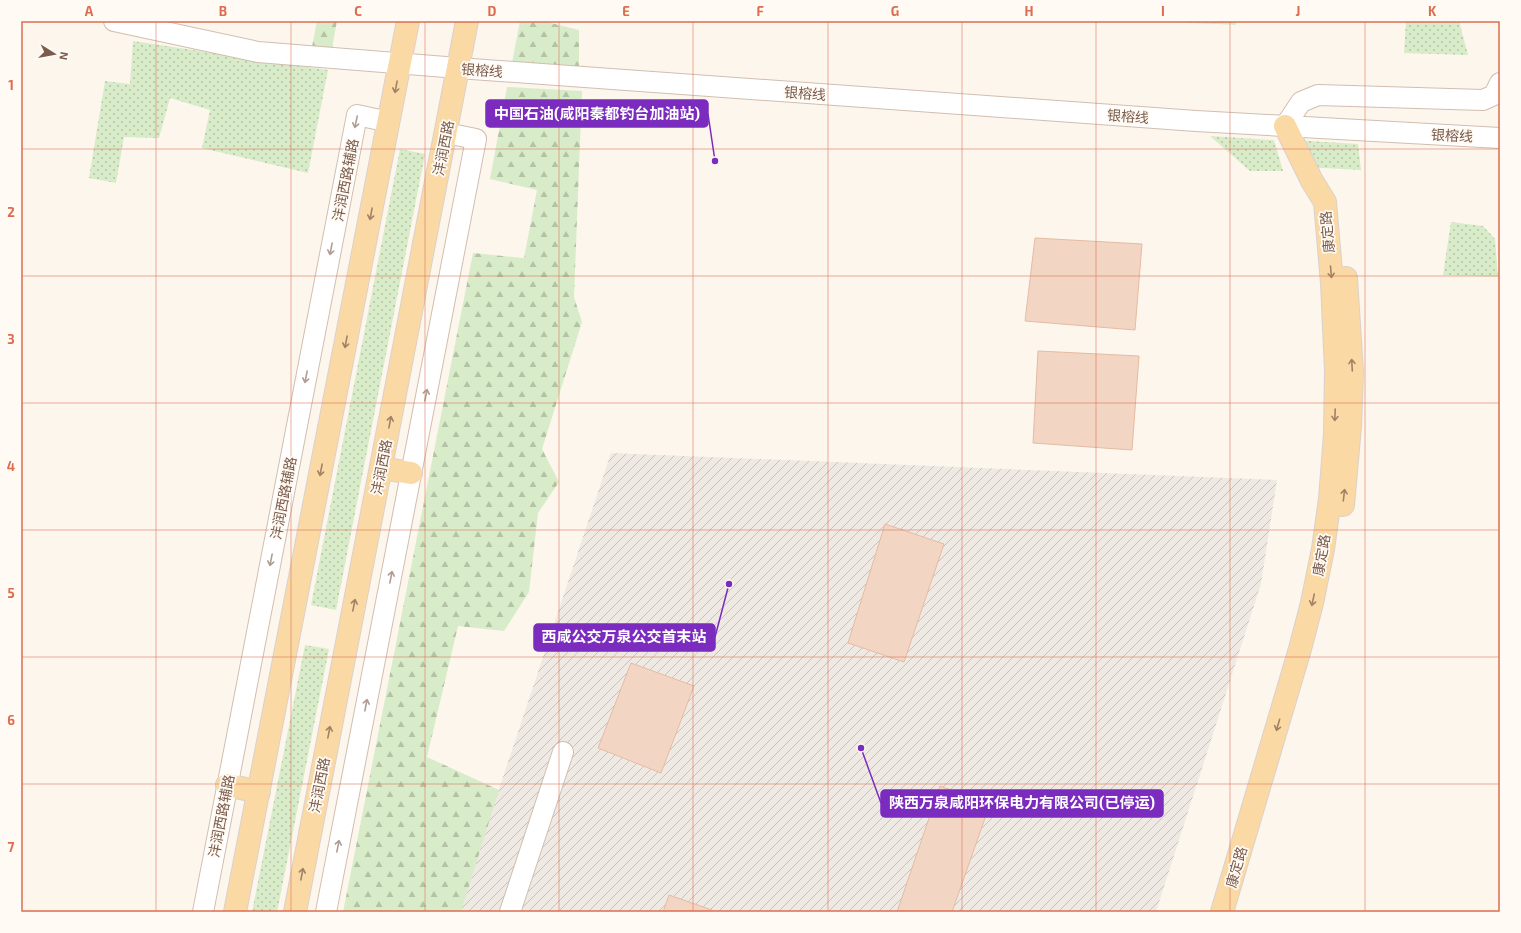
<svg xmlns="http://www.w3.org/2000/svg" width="1521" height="933" viewBox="0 0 1521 933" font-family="'Exo 2','Noto Sans SC',sans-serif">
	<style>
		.industrial { fill: url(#industrial-furrows) }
		.grass { fill: url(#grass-dots) }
		.forest { fill: url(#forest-firs) }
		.building { fill: #f3d5c3; stroke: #e6bba3 }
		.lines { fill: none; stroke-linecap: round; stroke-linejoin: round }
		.minor-casing { stroke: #d1beb0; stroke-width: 22 }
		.major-casing { stroke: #dad1cd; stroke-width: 24 }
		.minor { stroke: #fff; stroke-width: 20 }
		.major { stroke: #fbd9a5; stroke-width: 22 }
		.oneway { stroke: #a18267 }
		.oneway2 { stroke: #af9d94 }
		.grid { fill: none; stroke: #dc6d51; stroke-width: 1; stroke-opacity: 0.55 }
		.labels { text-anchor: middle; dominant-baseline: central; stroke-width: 3.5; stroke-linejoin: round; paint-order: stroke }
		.street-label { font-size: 14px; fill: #7a5c4d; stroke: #fffaf3 }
		.leader { fill: none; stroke: #7b2cbf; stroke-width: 1.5 }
		.callout-dot { fill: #7b2cbf; stroke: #fffaf3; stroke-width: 1.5 }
		.callout { fill: #7b2cbf; stroke: #7b2cbf; stroke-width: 1.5 }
		.callout-label { font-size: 15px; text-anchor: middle; font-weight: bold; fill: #fff }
		.neatline { fill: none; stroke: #dc6d51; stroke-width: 1.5 }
		.grid-label { font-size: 13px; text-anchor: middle; font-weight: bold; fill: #dc6d51 }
	</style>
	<defs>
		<pattern id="industrial-furrows" width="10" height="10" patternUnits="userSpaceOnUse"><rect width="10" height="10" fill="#efe9e4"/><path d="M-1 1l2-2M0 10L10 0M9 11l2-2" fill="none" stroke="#c7c0bb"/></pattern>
		<pattern id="grass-dots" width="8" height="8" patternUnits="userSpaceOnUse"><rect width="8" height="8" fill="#d8ecc9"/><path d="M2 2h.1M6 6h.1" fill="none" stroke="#b4c2a5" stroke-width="1.8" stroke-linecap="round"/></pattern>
		<pattern id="forest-firs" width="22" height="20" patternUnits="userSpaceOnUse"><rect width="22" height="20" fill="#d8ecc9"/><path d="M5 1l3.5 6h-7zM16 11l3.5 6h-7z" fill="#b4c2a5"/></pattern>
	</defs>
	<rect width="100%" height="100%" fill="#fdf6ec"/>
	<polygon class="industrial" points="611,453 1277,480 1261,584 1156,912 458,912"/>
	<g class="grass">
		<polygon points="1151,21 1237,21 1236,25"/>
		<polygon points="1406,21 1459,21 1468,55 1404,53"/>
		<polygon points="133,41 328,70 308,173 202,148 210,110 170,98 159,138 124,137 116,183 89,178 105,81 130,84"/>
		<polygon points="1210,136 1274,140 1283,171 1250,171"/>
		<polygon points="1294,140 1358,144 1361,170 1304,167"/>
		<polygon points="400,149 425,154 336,610 311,605"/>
		<polygon points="1451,222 1483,226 1495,239 1498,277 1443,275"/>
		<polygon points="305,645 329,649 277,912 252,912"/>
	</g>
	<g class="forest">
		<polygon points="317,21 337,21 332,48 312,47"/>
		<polygon points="520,21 543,21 579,30 579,67 512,63"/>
		<polygon points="507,87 582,91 574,297 582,322 542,449 559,482 538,513 529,592 504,631 458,626 427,757 499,790 461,912 343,912 473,253 524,258 537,190 490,179"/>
	</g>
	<g class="building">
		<polygon points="1035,238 1142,244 1135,330 1025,321"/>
		<polygon points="1038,351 1139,356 1132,450 1033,443"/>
		<polygon points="885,524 944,544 904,662 848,643"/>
		<polygon points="631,663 694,686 661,773 598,748"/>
		<polygon points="940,786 990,804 952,912 897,912"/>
		<polygon points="669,895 712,910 712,912 663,912"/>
	</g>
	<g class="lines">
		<defs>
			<g id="minor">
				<polyline points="114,21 258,52 458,68 1196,121 1500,138"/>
				<polyline points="1285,126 1301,102 1318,95 1483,100 1494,95 1500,83"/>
				<polyline points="203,912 357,115 389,122"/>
				<polyline points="326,912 476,139 446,133"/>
				<polyline points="510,912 563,752"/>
			</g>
			<g id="major">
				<polyline points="381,468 411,473"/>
				<polyline points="1343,505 1350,427 1352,372 1346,278"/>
				<polyline points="227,785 259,792"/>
				<polyline points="235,912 408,21"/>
				<polyline points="295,912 467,21"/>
				<polyline points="1222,912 1300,649 1312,603 1323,549 1330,499 1335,434 1336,371 1332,283 1325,202 1312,181 1285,126"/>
			</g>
		</defs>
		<use href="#minor" class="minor-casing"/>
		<use href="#major" class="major-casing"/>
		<use href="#minor" class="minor"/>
		<use href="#major" class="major"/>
	</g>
	<defs><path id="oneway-shaft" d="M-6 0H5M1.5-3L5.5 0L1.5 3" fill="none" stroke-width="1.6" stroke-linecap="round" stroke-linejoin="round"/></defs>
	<g class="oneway">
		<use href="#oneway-shaft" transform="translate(396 87) rotate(101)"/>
		<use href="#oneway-shaft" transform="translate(371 214) rotate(101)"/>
		<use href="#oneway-shaft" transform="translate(1331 272) rotate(85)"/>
		<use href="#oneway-shaft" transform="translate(346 342) rotate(101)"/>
		<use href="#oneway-shaft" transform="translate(1352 365) rotate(-93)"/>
		<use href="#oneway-shaft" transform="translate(1335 415) rotate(92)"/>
		<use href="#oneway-shaft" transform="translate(390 422) rotate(-79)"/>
		<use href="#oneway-shaft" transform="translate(321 470) rotate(101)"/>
		<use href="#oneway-shaft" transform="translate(1344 495) rotate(-83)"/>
		<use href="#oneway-shaft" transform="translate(1313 600) rotate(102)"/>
		<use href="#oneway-shaft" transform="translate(354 605) rotate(-79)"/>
		<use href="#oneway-shaft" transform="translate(1278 725) rotate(106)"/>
		<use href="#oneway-shaft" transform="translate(329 732) rotate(-79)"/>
		<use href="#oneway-shaft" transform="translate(302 874) rotate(-79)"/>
	</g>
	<g class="oneway2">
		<use href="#oneway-shaft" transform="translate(356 122) rotate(102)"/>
		<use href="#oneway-shaft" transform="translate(331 249) rotate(101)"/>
		<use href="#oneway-shaft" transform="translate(306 377) rotate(101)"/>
		<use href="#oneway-shaft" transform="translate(426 395) rotate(-79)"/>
		<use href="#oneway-shaft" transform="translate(271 560) rotate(101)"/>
		<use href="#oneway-shaft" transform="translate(391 577) rotate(-79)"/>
		<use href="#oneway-shaft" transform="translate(366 705) rotate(-79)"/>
		<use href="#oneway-shaft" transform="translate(338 846) rotate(-79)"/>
	</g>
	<path class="grid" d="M156 21V912M291 21V912M425 21V912M559 21V912M693 21V912M828 21V912M962 21V912M1096 21V912M1230 21V912M1365 21V912M21 149H1500M21 276H1500M21 403H1500M21 530H1500M21 657H1500M21 784H1500"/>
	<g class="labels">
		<g class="street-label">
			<text transform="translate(482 70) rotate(4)">银榕线</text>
			<text transform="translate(805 93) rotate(4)">银榕线</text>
			<text transform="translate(1128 116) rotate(4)">银榕线</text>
			<text transform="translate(1452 135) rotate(3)">银榕线</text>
			<text transform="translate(443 148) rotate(-79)">沣润西路</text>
			<text transform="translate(345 180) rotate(-79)">沣润西路辅路</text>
			<text transform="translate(1327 232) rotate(-95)">康定路</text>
			<text transform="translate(381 467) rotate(-79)">沣润西路</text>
			<text transform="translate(283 498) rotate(-79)">沣润西路辅路</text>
			<text transform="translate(1321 555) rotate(-80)">康定路</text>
			<text transform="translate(319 785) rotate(-79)">沣润西路</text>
			<text transform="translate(221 816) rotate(-79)">沣润西路辅路</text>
			<text transform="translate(1236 867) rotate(-74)">康定路</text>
		</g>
	</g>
	<path class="leader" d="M715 161L708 114M729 584L715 637M861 748L881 803"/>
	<g class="callout-dot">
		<circle cx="715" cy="161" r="4"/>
		<circle cx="729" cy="584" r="4"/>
		<circle cx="861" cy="748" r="4"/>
	</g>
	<g class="callout">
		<rect x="486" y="100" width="222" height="27" rx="4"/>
		<rect x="534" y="624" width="181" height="27" rx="4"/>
		<rect x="881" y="790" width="282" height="27" rx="4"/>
	</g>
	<g class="callout-label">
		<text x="597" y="119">中国石油(咸阳秦都钓台加油站)</text>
		<text x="624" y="642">西咸公交万泉公交首末站</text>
		<text x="1022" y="808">陕西万泉咸阳环保电力有限公司(已停运)</text>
	</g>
	<rect width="1521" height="933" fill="none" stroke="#fffaf3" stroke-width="44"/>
	<g transform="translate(54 54) rotate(101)" stroke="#fffaf3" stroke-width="3" paint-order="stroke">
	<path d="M0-3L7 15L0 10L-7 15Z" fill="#7a5c4d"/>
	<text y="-6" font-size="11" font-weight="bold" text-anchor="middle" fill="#7a5c4d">N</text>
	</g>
	<rect x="22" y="22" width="1477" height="889" class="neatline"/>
	<g class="grid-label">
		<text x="89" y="16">A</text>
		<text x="223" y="16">B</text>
		<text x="358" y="16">C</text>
		<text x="492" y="16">D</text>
		<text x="626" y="16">E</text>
		<text x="760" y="16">F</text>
		<text x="895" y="16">G</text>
		<text x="1029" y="16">H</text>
		<text x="1163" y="16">I</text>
		<text x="1298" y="16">J</text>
		<text x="1432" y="16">K</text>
		<text x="11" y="90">1</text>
		<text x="11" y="217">2</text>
		<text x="11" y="344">3</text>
		<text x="11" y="471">4</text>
		<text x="11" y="598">5</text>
		<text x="11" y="725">6</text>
		<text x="11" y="852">7</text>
	</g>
</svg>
